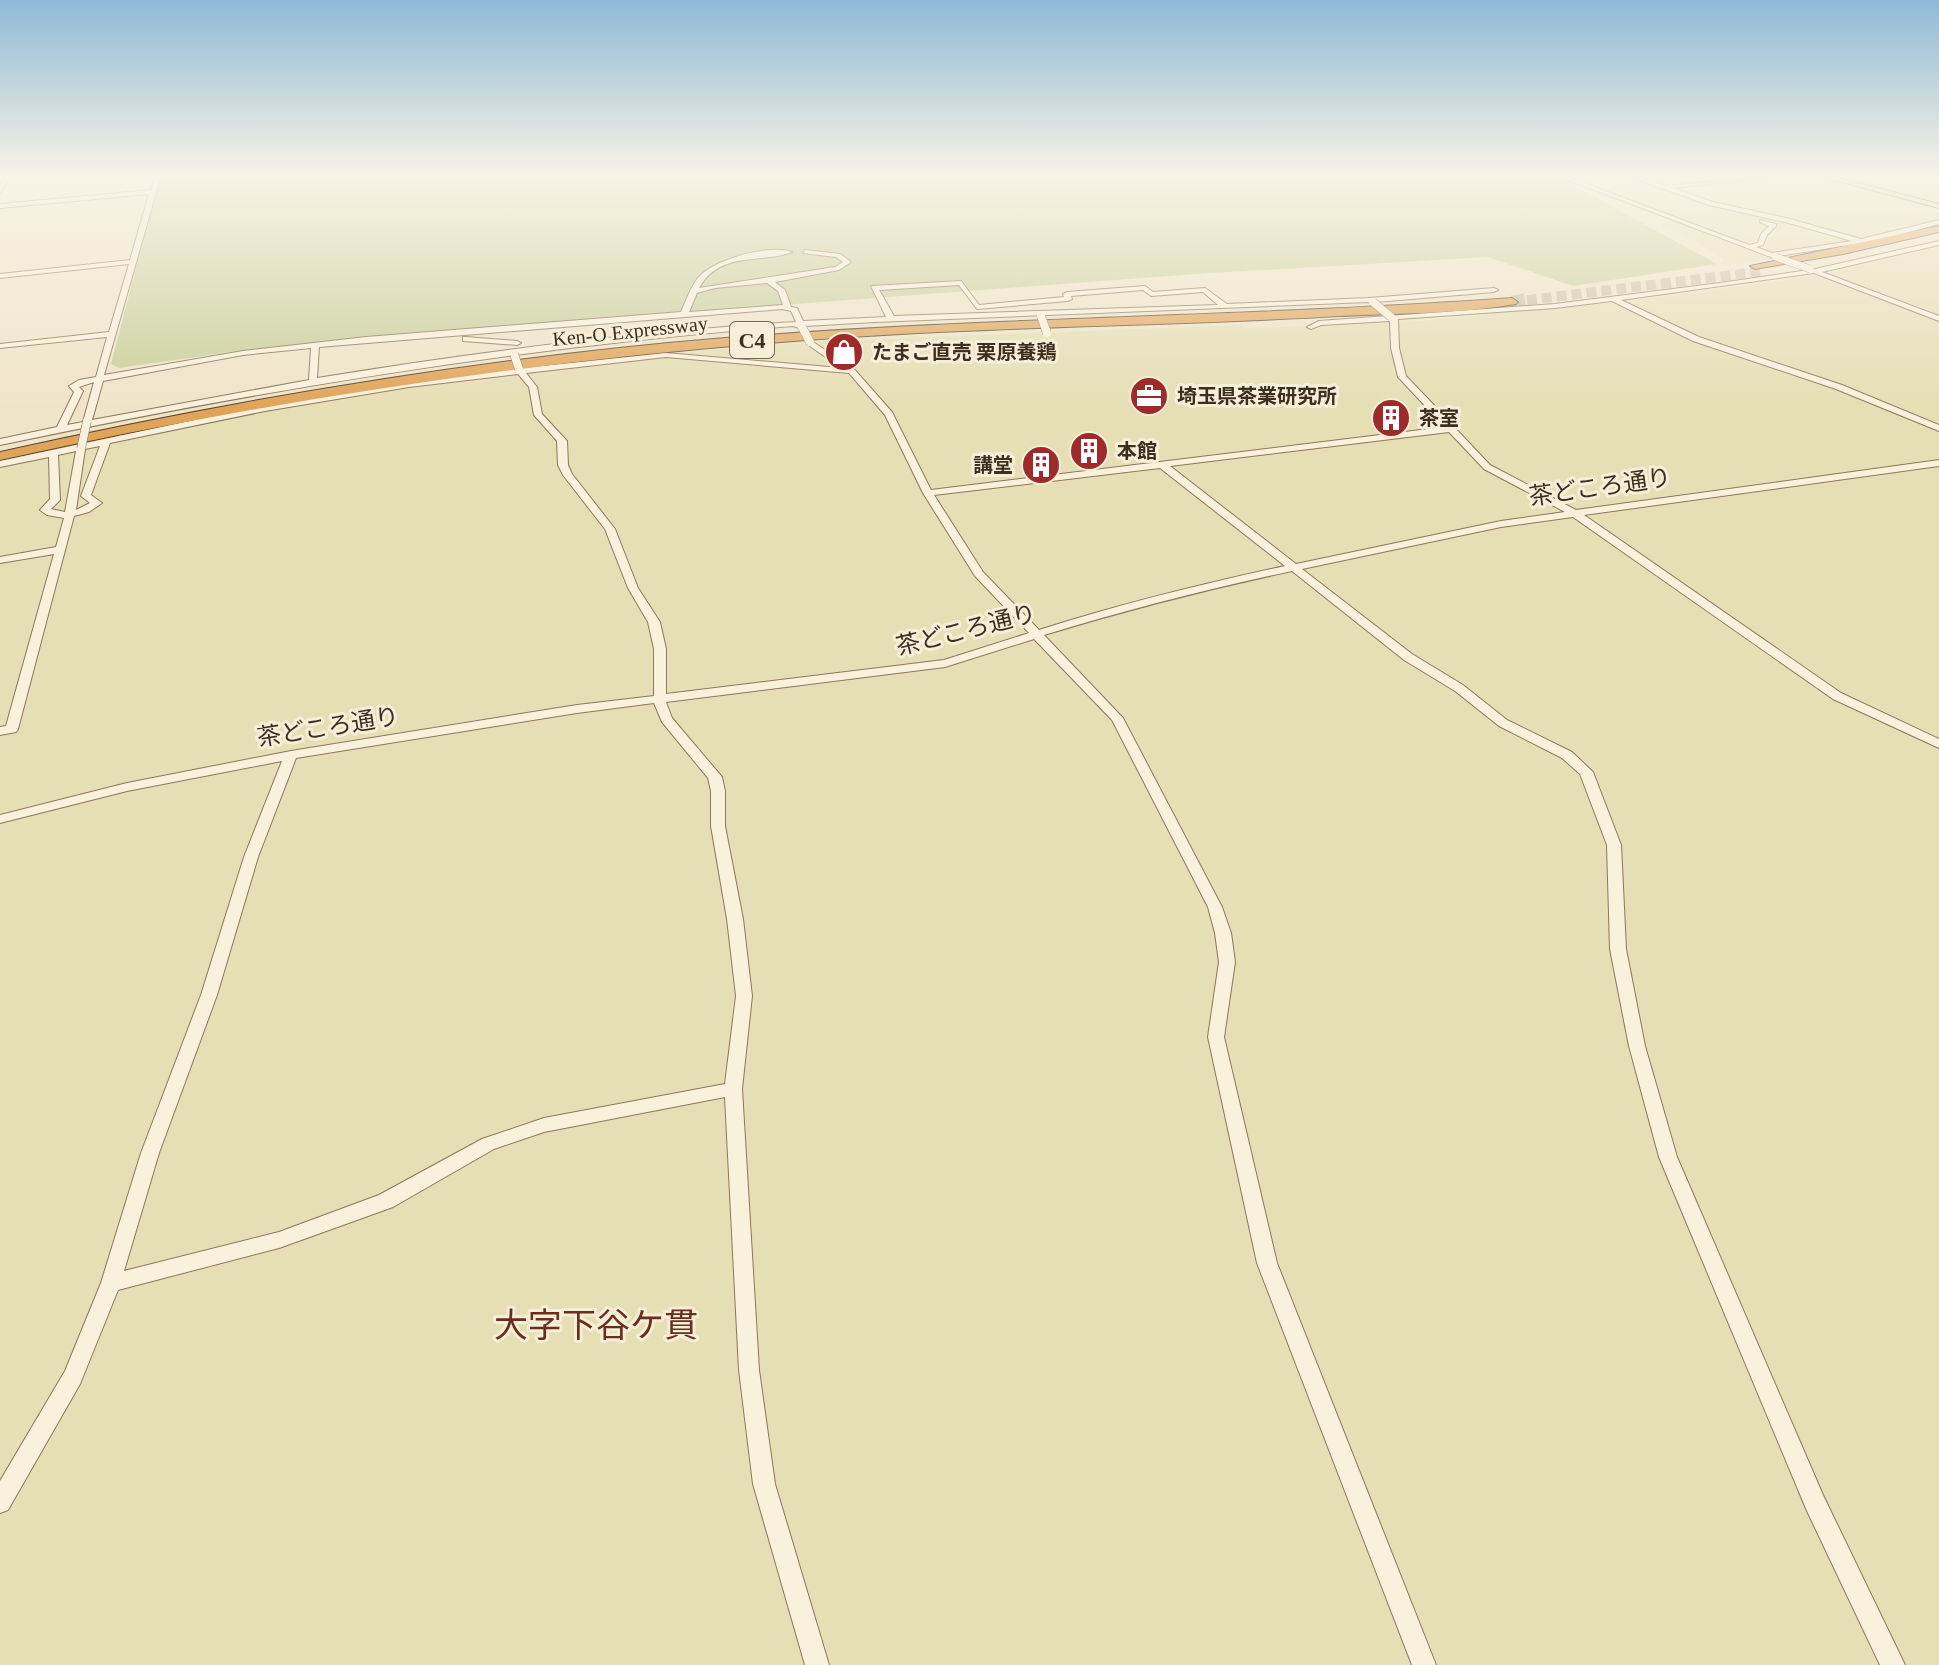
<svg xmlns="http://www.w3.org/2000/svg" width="1939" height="1665" viewBox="0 0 1939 1665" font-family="'Times New Roman','Noto Sans JP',serif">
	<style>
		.farmland { fill: #e6deb5 }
		.green { fill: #c9cf9b }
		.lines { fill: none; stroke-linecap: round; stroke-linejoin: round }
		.minor-tunnel { stroke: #ccc0a6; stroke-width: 7; stroke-dasharray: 7 3; stroke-linecap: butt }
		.highway-tunnel-far1 { stroke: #ccc0a6; stroke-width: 10; stroke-dasharray: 10 5; stroke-linecap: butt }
		.highway-tunnel { stroke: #ccc0a6; stroke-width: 13; stroke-dasharray: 13 7; stroke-linecap: butt }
		.minor-casing { stroke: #8d765c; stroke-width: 2 }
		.major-casing { stroke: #5b4430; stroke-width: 2 }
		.highway-casing { stroke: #5b4430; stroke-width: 2 }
		.minor { fill: #faf1dc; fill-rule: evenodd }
		.major { fill: #f3d9a0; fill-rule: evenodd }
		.highway { fill: #e0a458; fill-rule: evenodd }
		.minor-bridge-far1-casing { stroke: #8d765c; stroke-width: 8; stroke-linecap: butt }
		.minor-bridge-casing { stroke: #8d765c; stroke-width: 9; stroke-linecap: butt }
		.minor-bridge-far1 { stroke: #faf1dc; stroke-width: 7 }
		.minor-bridge { stroke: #faf1dc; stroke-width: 8 }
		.labels { text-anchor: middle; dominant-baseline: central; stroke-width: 6; stroke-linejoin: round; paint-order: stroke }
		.far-street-label { font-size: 20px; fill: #3d2e20; stroke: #f7eed8 }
		.far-poi-label { font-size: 20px; font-weight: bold; fill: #3d2e20; stroke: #f7eed8; text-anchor: start }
		.shield { fill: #f7eed8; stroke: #756857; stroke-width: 2 }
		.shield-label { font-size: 22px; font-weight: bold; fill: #3d2e20 }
		.street-label { font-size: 24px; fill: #3d2e20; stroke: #f7eed8 }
		.near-quarter-label { font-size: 34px; fill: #6b2e1e; stroke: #f7eed8 }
	</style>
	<rect width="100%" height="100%" fill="#f0e4c8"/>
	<g class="farmland">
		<polygon points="1567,175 1939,175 1939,221 1896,234 1770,255 1776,258 1728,265 1721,263 1725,260 1699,244 1661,225 1674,221 1586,186"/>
		<polygon points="1939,247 1939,1665 0,1665 0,467 224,418 332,399 421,385 687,355 690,352 807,342 1240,325 1244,328 1397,323 1626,302 1821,275"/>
	</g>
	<polygon class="green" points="160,175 1554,175 1717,264 1573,286 1488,257 1195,274 395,334 230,352 119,368 111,364"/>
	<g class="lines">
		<polyline class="minor-tunnel" points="789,252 805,252"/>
		<polyline class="highway-tunnel-far1" points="1512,302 1765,271"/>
		<polyline class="highway-tunnel" points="1512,302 1525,300"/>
		<defs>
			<g id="minor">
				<polygon points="6,175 12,175 0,193 0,186"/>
				<path d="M155 175H161L104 375 243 351 366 337 681 312C686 301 690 288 698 278 714 259 770 244 792 252 761 264 720 250 699 288L835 267 843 262 836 257 803 253 805 250 840 254 851 262 839 270 775 282 785 290 791 307 797 308 803 321 886 317 871 286 961 281 979 305 1064 297 1063 294 1067 292 1145 286 1153 292 1205 288 1227 304 1369 298 1494 288 1498 290 1494 292 1376 302 1373 304 1368 302 875 322 805 326 802 329 793 326C525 346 263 390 0 445V439L57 427 74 392 69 386 79 380 96 377 107 337 0 348V344L109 332 129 264 0 278V274L130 260 149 194 0 208V204L151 190ZM767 283 778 291 783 305 689 312 697 293 715 288ZM959 285 977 309 1068 301 1072 299 1071 296 1143 290 1151 296 1203 292 1218 305 894 316 879 290ZM782 309 791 311 796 322C635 332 476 352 317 378L319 347ZM311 348 309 380 92 420 103 381 243 355ZM94 382 83 422 67 425 83 391 79 387Z"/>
				<polygon points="1555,175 1563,175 1749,245 1758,243 1761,234 1769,226 1760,222 1760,220 1776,224 1776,226 1767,235 1763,245 1756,247 1772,253 1852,241 1789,223 1709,205 1624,175 1632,175 1665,186 1790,175 1672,188 1713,202 1790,219 1861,239 1939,220 1939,224 1880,240 1779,256 1776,259"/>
				<path d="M1939 241V245L1822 272 1939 316V321L1814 273 1621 300 1699 337 1842 385 1939 425V431L1836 389 1693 341 1612 301 1555 308 1398 319 1399 348 1406 376 1454 426 1457 427V430L1490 465 1576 510 1939 460V466L1584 515 1841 693 1939 739V748L1833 699 1573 517 1501 527 1302 569 1412 654 1463 685 1507 720 1572 752 1593 772 1621 845 1626 949 1645 1046 1677 1157 1823 1495 1905 1665H1880L1807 1511 1659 1157 1629 1046 1610 949 1607 845 1580 774 1562 758 1499 726 1455 691 1404 660 1292 571C1208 589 1126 610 1044 635L1123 718 1222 907 1231 933 1235 962 1224 1037 1277 1263 1436 1665H1412L1257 1263 1208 1037 1219 962 1215 933 1208 907 1112 720 1034 639 945 667 666 702 672 718 722 777 725 791V826L743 919 752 996 742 1089 759 1370 775 1484 829 1665H805L753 1484 739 1370 725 1097 544 1132 494 1149 393 1207 279 1248 118 1290 80 1384 8 1510 0 1513V1481L65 1371 101 1283 141 1153 201 995 244 857 282 761 127 791 0 823V815L127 783 291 751 577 705 654 696V649L648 622 628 588 605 529 563 475 558 465 557 441 534 415 529 387 518 374 409 387 265 411 110 443 91 495 102 503 89 512 74 516 18 729 16 732 0 735V727L6 726 54 554 0 563V557L56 547 64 518 47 515 40 510 50 499 49 457 0 467V461L265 405 409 381 515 369 519 367 523 368 666 353 841 368 807 344V340H810L854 369 892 412 931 490 1445 427 1398 377 1391 348 1390 321 1321 325 1311 329 1307 327 1319 321 1555 304 1720 283 1815 269ZM666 357 849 373 885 415 923 493 975 576 1029 633 944 660 666 694V649L660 622 638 588 615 529 572 474 568 465 567 441 542 414 537 387 526 373ZM1449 432 1484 469 1565 512 1501 521 1296 564 1170 466ZM100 446 81 496 90 503 76 510 85 449ZM76 451 65 512 51 509 60 500 58 455ZM1160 468 1285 566C1202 584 1120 604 1039 630L983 572 934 495ZM654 703 662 722 708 778 711 791V826L727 919 736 996 725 1084 544 1118 482 1139 379 1195 279 1232 124 1271 159 1153 217 995 258 857 296 758 577 713Z"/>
				<polygon points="466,337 517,341 521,343 517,345 463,341 463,337"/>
			</g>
			<polygon id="major" points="1816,175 1828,175 1939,204 1939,208"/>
			<g id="highway">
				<polygon points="1939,226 1939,232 1843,254 1755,269 1750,266"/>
				<path d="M1512 298 1518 302 1516 304C1459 314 1398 313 1340 316 1200 324 1059 326 918 333 608 349 303 393 0 460V452C239 399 481 358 725 338 987 317 1250 317 1512 298Z"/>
			</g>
		</defs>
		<use href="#minor" class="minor-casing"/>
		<use href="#major" class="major-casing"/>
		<use href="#highway" class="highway-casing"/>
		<use href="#minor" class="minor"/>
		<use href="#major" class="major"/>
		<use href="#highway" class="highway"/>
		<defs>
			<polyline id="minor-bridge-far1" points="1776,257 1810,269"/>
			<g id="minor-bridge">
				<polyline points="1373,302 1391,317"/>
				<polyline points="1041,316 1047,333"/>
				<polyline points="802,327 810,342"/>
				<polyline points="514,354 519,369"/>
				<polyline points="81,449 87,421"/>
			</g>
		</defs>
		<use href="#minor-bridge-far1" class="minor-bridge-far1-casing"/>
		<use href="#minor-bridge" class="minor-bridge-casing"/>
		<use href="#minor-bridge-far1" class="minor-bridge-far1"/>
		<use href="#minor-bridge" class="minor-bridge"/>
	</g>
	<linearGradient id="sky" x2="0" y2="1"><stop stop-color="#8fbad6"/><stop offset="0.43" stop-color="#f8f3e6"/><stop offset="1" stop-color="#f8f3e6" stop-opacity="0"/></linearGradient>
	<rect width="1939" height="408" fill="url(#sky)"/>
	<defs>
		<symbol id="shop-disc" viewBox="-11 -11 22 22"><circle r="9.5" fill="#9e2a2b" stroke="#f7eed8"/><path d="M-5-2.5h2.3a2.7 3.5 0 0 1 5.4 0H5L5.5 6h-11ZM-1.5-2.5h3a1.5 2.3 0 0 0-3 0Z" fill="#fff"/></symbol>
		<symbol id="office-disc" viewBox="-11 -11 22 22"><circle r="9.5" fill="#9e2a2b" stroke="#f7eed8"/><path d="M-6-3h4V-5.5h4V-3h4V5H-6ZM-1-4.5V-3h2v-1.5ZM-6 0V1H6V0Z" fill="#fff"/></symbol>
		<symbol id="building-disc" viewBox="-11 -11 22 22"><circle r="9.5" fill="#9e2a2b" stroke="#f7eed8"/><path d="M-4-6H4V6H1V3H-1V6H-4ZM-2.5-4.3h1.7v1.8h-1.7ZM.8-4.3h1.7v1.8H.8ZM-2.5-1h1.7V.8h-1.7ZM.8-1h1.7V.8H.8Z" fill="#fff"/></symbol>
	</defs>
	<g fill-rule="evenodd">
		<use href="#shop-disc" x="822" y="330" width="44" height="44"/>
		<use href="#office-disc" x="1127" y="374" width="44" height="44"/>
		<use href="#building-disc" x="1369" y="396" width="44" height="44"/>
		<use href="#building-disc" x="1067" y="429" width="44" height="44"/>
		<use href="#building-disc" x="1019" y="443" width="44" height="44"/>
	</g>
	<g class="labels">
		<g class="far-street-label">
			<text transform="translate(630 331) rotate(-6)">Ken-O Expressway</text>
		</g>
		<g class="far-poi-label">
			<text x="872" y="352">たまご直売 栗原養鶏</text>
			<text x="1177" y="396">埼玉県茶業研究所</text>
			<text x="1419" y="418">茶室</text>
			<text x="1117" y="451">本館</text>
			<text x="1013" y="465" text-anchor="end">講堂</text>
		</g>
		<rect class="shield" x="730" y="322" width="44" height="36" rx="6"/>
		<g class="shield-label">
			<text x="752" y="340">C4</text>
		</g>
		<g class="street-label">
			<text transform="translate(1600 487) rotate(-8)">茶どころ通り</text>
			<text transform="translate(966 630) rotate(-14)">茶どころ通り</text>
			<text transform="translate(328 727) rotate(-9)">茶どころ通り</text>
		</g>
		<g class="near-quarter-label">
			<text x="596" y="1325">大字下谷ケ貫</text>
		</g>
	</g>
</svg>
